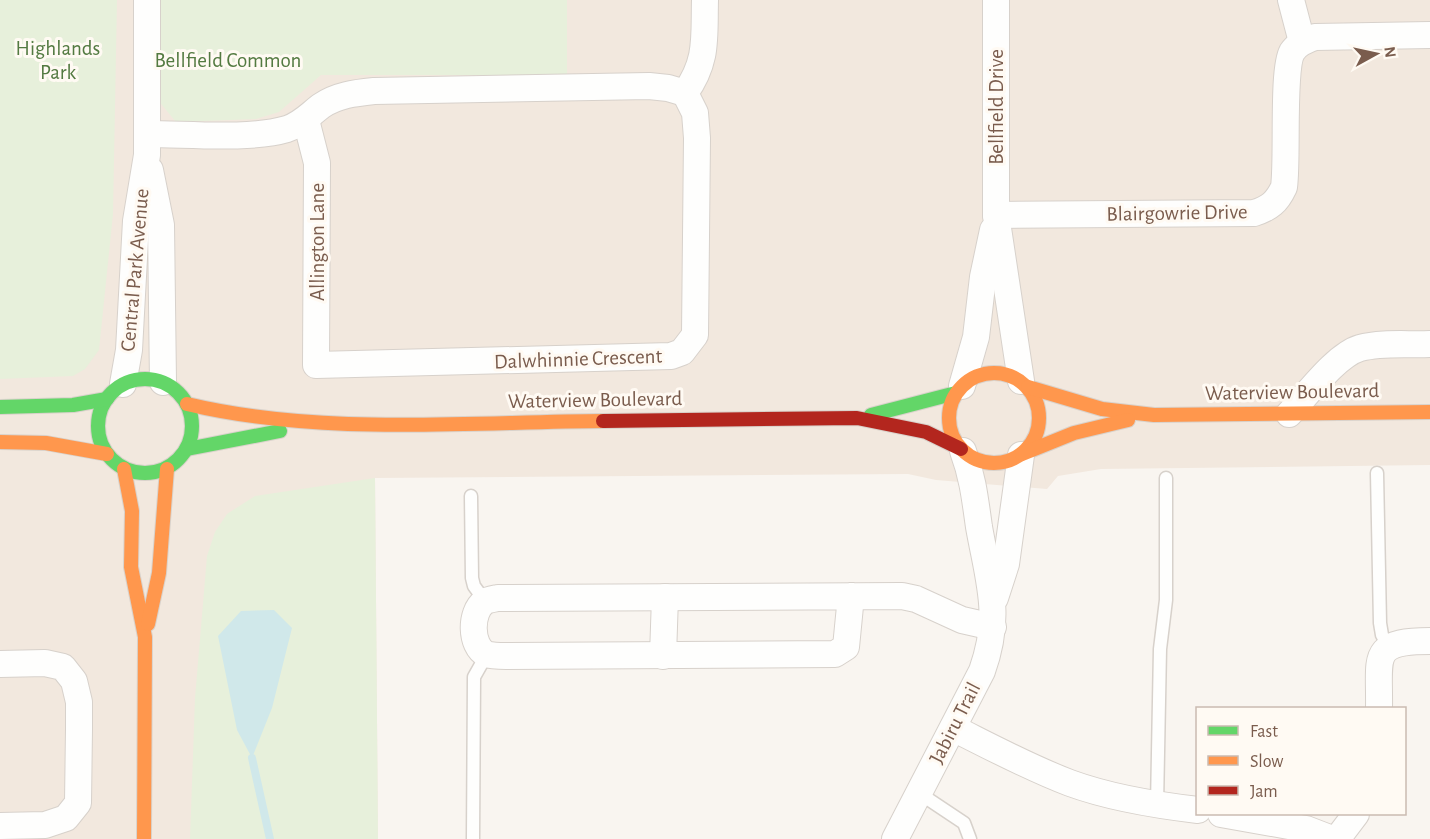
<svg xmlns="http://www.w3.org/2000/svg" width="1430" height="839" viewBox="0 0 1430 839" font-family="'Alegreya Sans',sans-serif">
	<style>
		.residential { fill: #f2e8de }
		.green { fill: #e7f0db }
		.water { fill: #d0e8ea }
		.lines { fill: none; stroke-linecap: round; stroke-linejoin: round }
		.stream { stroke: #d0e8ea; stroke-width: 8 }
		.lane-casing { stroke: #d7d1cb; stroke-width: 15 }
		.street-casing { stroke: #d7d1cb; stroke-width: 28 }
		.fast-casing { stroke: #d9d2cb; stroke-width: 16 }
		.slow-casing { stroke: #d9d2cb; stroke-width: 16 }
		.jam-casing { stroke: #d9d2cb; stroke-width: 16 }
		.lane { stroke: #fefefd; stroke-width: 12 }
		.street { stroke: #fefefd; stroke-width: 26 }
		.fast { stroke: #63d668; stroke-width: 14 }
		.slow { stroke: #ff974d; stroke-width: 14 }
		.jam { stroke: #b3261e; stroke-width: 14 }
		.labels { text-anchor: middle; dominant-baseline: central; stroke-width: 6; stroke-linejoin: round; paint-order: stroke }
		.park-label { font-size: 21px; fill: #537a41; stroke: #fffaf3 }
		.street-label { font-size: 21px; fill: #7a5c4d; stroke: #fffaf3 }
	</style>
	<rect width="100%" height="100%" fill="#f9f5f0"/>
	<polygon class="residential" points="0,0 1430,0 1430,465 1101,469 1058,476 1047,489 936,480 908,474 375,478 378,839 0,839"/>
	<g class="green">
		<polygon points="0,0 117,0 113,214 99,350 85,369 73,376 0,379"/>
		<polygon points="155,0 567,0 567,75 321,75 279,112 256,119 176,122 157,99"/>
		<polygon points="375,478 378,839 190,839 195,698 207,556 215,532 227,514 255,496"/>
	</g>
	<polygon class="water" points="274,610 292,628 272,708 252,758 237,730 218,636 241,611"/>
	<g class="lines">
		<polyline class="stream" points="252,758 270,839"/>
		<defs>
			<g id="lane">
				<polyline points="1377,473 1380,623 1382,635 1388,646"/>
				<polyline points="471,496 472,578 474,586 485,601"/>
				<polyline points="919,793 964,823 970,839"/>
				<polyline points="1157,805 1160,649 1166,600 1166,478"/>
				<polyline points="473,839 474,677 487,654"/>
			</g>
			<g id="street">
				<polyline points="996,0 996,215 1021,381"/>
				<polyline points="1291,0 1302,42"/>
				<path d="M306 120 317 163 316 365 671 356 682 352 695 335 697 138 695 113 685 93C708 61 704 38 705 0"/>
				<path d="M148 134C188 134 250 140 287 129 302 124 309 115 321 106 337 95 355 93 374 91L649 86 668 88 685 93"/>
				<polyline points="150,170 161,225 163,382"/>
				<path d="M996 215 1254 213C1270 208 1277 202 1284 187 1288 159 1282 70 1292 52 1297 44 1306 40 1315 37L1430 35"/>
				<polyline points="123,384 129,350 136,221 147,155 147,0"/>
				<polyline points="962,386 976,337 983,277 993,230"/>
				<path d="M1289 414C1307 395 1336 355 1360 348 1382 342 1408 345 1430 344"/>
				<path d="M851 596 846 647 835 654 506 656C500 656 492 656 486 654 470 646 470 612 484 602 487 600 493 599 498 598L902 596 916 599 962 620 993 627"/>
				<polyline points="995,598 1006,564 1021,455"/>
				<polyline points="663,656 665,597"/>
				<polyline points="0,664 45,663 63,667 74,681 79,702 79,729 78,803 66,818 45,825 0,826"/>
				<path d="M1379 708C1380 657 1369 641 1430 641"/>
				<path d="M953 728C991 747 1030 768 1070 783 1111 798 1155 805 1198 810"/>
				<polyline points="1221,814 1306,829 1332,839"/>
				<path d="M895 839 982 671C1002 615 989 583 979 527 975 499 973 478 963 451"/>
				<polyline points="1337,839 1356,814"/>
			</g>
			<g id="fast">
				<circle cx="145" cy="426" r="47"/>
				<polyline points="0,407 73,405 107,399"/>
				<polyline points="871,415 956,393"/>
				<polyline points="187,449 280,431"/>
			</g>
			<g id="slow">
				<circle cx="994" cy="418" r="45"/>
				<polyline points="1028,387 1102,409 1154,415 1430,412"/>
				<path d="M187 404C321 436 466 422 603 421"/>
				<polyline points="0,442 46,443 107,454"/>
				<polyline points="1022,454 1074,433 1128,420"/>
				<polyline points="124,469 132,511 131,567 145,637 144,839"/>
				<polyline points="148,624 159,573 167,469"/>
			</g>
			<polyline id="jam" points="603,421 857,418 926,432 961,449"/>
		</defs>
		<use href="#lane" class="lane-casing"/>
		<use href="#street" class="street-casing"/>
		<use href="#fast" class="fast-casing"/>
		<use href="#slow" class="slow-casing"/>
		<use href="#jam" class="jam-casing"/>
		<use href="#lane" class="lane"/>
		<use href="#street" class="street"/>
		<use href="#fast" class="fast"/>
		<use href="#slow" class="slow"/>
		<use href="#jam" class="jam"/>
	</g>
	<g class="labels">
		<g class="park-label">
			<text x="58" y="48">Highlands<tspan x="58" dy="24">Park</tspan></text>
			<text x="228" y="60">Bellfield Common</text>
		</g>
		<g class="street-label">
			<text transform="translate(996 107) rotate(-90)">Bellfield Drive</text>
			<text transform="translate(1177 213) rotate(-1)">Blairgowrie Drive</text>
			<text transform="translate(317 242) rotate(-90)">Allington Lane</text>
			<text transform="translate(135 270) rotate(-85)">Central Park Avenue</text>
			<text transform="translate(578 359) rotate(-2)">Dalwhinnie Crescent</text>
			<text transform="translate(1292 392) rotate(-1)">Waterview Boulevard</text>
			<text transform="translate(595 400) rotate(-1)">Waterview Boulevard</text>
			<text transform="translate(955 723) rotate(-63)">Jabiru Trail</text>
		</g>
	</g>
	<rect x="1196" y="707" width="210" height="108" fill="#fffaf3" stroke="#cabbb1" stroke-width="1.5"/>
	<rect x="1208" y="726" width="30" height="9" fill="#63d668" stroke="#cabbb1" stroke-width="1.5"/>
	<text x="1250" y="737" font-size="18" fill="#7a5c4d">Fast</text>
	<rect x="1208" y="756" width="30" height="9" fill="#ff974d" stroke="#cabbb1" stroke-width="1.5"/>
	<text x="1250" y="767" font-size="18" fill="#7a5c4d">Slow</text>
	<rect x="1208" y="786" width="30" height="9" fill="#b3261e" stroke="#cabbb1" stroke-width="1.5"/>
	<text x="1250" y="797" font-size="18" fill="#7a5c4d">Jam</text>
	<g transform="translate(1376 54) rotate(82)" stroke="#fffaf3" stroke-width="4.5" paint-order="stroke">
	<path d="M0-4.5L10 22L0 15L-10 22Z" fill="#7a5c4d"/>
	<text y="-9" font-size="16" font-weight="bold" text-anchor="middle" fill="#7a5c4d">N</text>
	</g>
</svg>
